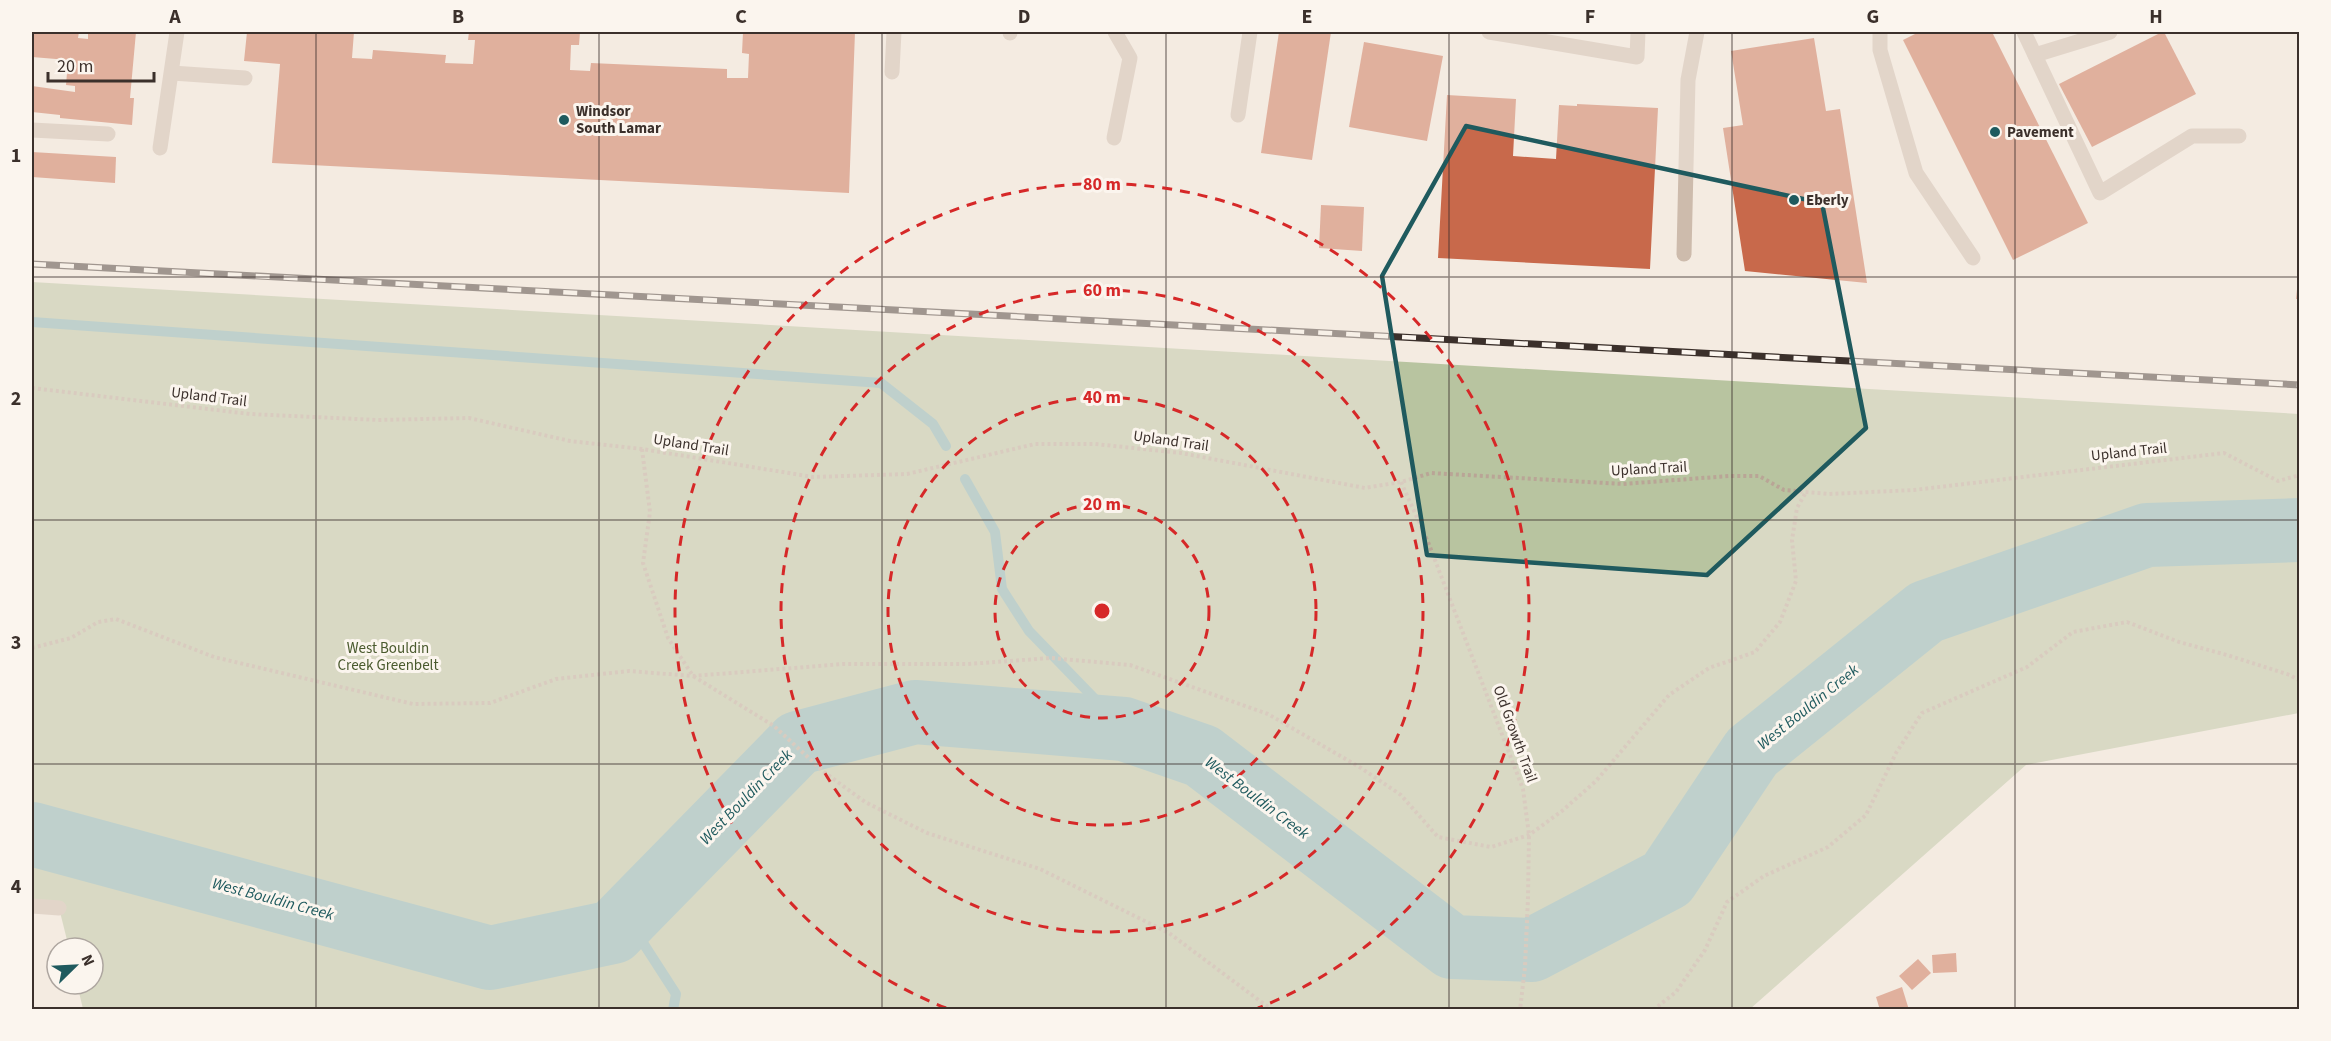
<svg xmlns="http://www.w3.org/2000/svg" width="2331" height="1041" viewBox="0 0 2331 1041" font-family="'Source Sans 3',sans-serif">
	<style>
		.green { fill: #b8c4a0 }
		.water { fill: #7fb0b2 }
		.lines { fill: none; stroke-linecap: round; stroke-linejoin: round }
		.stream { stroke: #7fb0b2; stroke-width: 10 }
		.river { stroke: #7fb0b2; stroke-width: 64 }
		.building { fill: #c8694b }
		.path { stroke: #b9a596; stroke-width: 4; stroke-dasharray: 3 3; stroke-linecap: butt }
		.service { stroke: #cdbbac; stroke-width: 15 }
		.minor { stroke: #cdbbac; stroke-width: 15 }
		.rail-casing { stroke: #3b302b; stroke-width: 7 }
		.rail { stroke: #fbf5ee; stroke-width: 4.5; stroke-dasharray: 14; stroke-linecap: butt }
		.marked { fill: none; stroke: #1f5a5e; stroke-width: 4.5; stroke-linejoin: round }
		.grid { fill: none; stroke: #3b302b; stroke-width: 1.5; stroke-opacity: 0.55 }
		.ring { fill: none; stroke: #d62828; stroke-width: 3; stroke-dasharray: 10 8 }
		.poi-dot { fill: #1f5a5e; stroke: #fbf5ee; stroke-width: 2 }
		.labels { text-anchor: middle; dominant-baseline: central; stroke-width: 6; stroke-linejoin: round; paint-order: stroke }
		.poi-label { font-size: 15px; font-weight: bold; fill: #3b302b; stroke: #fbf5ee; text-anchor: start }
		.street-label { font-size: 15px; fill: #3b302b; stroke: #fbf5ee }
		.park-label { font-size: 15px; fill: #4a5a2e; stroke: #fbf5ee }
		.water-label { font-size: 16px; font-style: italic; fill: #1f5a5e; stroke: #fbf5ee }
		.centre { fill: #d62828; stroke: #fbf5ee; stroke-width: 3 }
		.ring-label { font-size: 18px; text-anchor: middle; font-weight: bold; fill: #d62828; stroke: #fbf5ee; stroke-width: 6; stroke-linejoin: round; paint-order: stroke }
		.neatline { fill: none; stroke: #3b302b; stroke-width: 2 }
		.grid-label { font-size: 20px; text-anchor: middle; font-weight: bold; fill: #3b302b }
	</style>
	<rect width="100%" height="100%" fill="#f4ebe1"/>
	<polygon class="green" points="32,282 2299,414 2299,713 2026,765 1750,1009 83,1009 77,984 93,984 93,948 69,948 59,908 32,906"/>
	<polygon class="water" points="2299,522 2299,538 2142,536"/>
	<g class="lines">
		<g class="stream">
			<polyline points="32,322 881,383 933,424 946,446"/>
			<polyline points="965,479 995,532 1002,589 1029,631 1124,729"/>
			<polyline points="627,918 676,994 673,1010"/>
		</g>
		<polyline class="river" points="32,834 490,958 613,932 798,743 915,712 1124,729 1202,756 1452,947 1532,950 1667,879 1752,752 1926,612 2147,535 2300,530"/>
	</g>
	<g class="building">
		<polygon points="32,32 79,32 78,38 88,39 88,32 136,32 130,98 134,98 132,125 60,118 60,115 32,112 32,86 75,92 75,86 66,85 68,60 32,57"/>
		<polygon points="247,32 354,32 352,58 372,59 373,50 446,55 445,63 473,64 475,40 468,40 469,32 580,32 579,45 571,45 570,70 590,71 591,63 727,69 727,78 748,78 749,54 742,53 743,32 855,32 849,193 272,163 280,64 244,61"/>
		<polygon points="1279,32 1331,32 1312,160 1261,153"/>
		<polygon points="1919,32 1992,32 2088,223 2013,260 1903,40"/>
		<polygon points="2162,32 2164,32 2196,94 2092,147 2059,84"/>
		<polygon points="1814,38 1826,111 1840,109 1867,283 1745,271 1723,128 1743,125 1731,51"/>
		<polygon points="1364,42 1443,56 1427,141 1349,127"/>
		<polygon points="1447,95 1516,99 1513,156 1556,159 1559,105 1577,106 1577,104 1658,108 1650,269 1438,258"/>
		<polygon points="32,152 116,157 115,183 32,177"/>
		<polygon points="1321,205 1364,207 1362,251 1319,248"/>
		<polygon points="2298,280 2300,280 2300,299 2296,299"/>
		<polygon points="1956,953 1957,972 1933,973 1932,955"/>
		<polygon points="1918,959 1931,973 1912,990 1899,976"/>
		<polygon points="1902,987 1909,1010 1880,1010 1876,997"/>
	</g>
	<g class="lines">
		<g class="path">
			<polyline points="32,388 250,414 378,420 469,418 570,441 642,449 813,477 907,474 1035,444 1095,444 1181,453 1365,488 1401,482 1431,473 1623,484 1729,476 1759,476 1784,490 1829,494 1914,490 2224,453 2278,481 2300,475"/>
			<polyline points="642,449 650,512 643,563 668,638 693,676 774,726 824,772 865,802 927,833 1040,869 1169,933 1272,1010"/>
			<polyline points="1401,482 1428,542 1523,789 1529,835 1528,898 1525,967 1520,1010"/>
			<polyline points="32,648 71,638 98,622 116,619 214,657 413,704 490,703 556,679 629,671 693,676 843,664 968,664 1051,658 1130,665 1268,714 1361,768 1401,795 1438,837 1491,847 1529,835 1562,811 1596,781 1669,695 1709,668 1755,652 1780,622 1796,581 1792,540 1797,508 1806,492"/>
			<polyline points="1653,1010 1676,992 1705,950 1727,902 1764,876 1828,847 1866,815 1896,753 1922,713 2027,667 2073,632 2127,622 2179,642 2227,655 2290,675 2300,681"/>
		</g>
		<g class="service">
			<polyline points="1489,32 1637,57 1638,32"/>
			<polyline points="1880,32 1880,50 1916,173 1973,258"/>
			<polyline points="2024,32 2100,193 2192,136 2239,136"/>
			<polyline points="1010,33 1010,32"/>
			<polyline points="2035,55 2110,32"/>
			<polyline points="892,72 894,32"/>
			<polyline points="172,73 245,78"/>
			<polyline points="1238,115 1250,32"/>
			<polyline points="32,130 108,134"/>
			<polyline points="1114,138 1130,58 1115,32"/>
			<polyline points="160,148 177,32"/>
			<polyline points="1684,254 1688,80 1697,32"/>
		</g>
		<polyline class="minor" points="32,906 59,908"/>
		<defs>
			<polyline id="rail" points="32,264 2300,385"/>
		</defs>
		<use href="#rail" class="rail-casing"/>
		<use href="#rail" class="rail"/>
	</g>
	<path d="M0 0H2331V1041H0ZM1466 126 1822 203 1866 428 1707 575 1427 555 1382 276Z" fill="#f4ebe1" fill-opacity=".55" fill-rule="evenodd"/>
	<path class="marked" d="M1466 126 1822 203 1866 428 1707 575 1427 555 1382 276Z"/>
	<path class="grid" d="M316 32V1010M599 32V1010M882 32V1010M1166 32V1010M1449 32V1010M1732 32V1010M2015 32V1010M32 277H2300M32 520H2300M32 764H2300"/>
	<g class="ring">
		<circle cx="1102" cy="611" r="107"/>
		<circle cx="1102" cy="611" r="214"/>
		<circle cx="1102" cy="611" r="321"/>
		<path d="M946 1008A427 427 0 1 1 1258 1008"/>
	</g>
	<g class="poi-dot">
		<circle cx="564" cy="120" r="6"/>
		<circle cx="1995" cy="132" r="6"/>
		<circle cx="1794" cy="200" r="6"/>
	</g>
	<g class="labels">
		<g class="poi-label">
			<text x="576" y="111">Windsor<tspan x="576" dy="17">South Lamar</tspan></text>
			<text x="2007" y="132">Pavement</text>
			<text x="1806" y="200">Eberly</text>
		</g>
		<g class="street-label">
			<text transform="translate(209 397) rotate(7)">Upland Trail</text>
			<text transform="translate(1171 441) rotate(8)">Upland Trail</text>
			<text transform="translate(691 445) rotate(9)">Upland Trail</text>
			<text transform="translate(2129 452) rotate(-6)">Upland Trail</text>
			<text transform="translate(1649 469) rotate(-3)">Upland Trail</text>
			<text transform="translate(1515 734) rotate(70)">Old Growth Trail</text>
		</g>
		<g class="park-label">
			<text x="388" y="648">West Bouldin<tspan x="388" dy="17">Creek Greenbelt</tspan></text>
		</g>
		<g class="water-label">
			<text transform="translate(1808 707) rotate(-39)">West Bouldin Creek</text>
			<text transform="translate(746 797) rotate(-46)">West Bouldin Creek</text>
			<text transform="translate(1257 798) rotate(37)">West Bouldin Creek</text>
			<text transform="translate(273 899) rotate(15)">West Bouldin Creek</text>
		</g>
	</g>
	<circle cx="1102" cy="611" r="9" class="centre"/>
	<g class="ring-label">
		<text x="1102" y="190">80 m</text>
		<text x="1102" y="296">60 m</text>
		<text x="1102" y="403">40 m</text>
		<text x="1102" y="510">20 m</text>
	</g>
	<rect width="2331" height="1041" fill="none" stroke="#fbf5ee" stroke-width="66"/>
	<g transform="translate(75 966) rotate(66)"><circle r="28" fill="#fbf5ee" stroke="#aea6a0" stroke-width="1.5"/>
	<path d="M0-4.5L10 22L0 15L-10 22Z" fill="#1f5a5e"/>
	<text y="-9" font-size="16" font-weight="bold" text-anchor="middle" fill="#3b302b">N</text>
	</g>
	<path d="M48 72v9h106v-9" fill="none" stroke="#3b302b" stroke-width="3"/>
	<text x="57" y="72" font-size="18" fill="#3b302b" stroke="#fbf5ee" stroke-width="4.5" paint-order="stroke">20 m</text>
	<rect x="33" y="33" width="2265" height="975" class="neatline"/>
	<g class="grid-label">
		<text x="175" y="23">A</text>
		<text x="458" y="23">B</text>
		<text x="741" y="23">C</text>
		<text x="1024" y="23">D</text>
		<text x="1307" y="23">E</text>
		<text x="1590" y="23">F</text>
		<text x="1873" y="23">G</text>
		<text x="2156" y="23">H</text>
		<text x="16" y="162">1</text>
		<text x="16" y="405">2</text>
		<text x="16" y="649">3</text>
		<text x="16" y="893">4</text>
	</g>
</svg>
